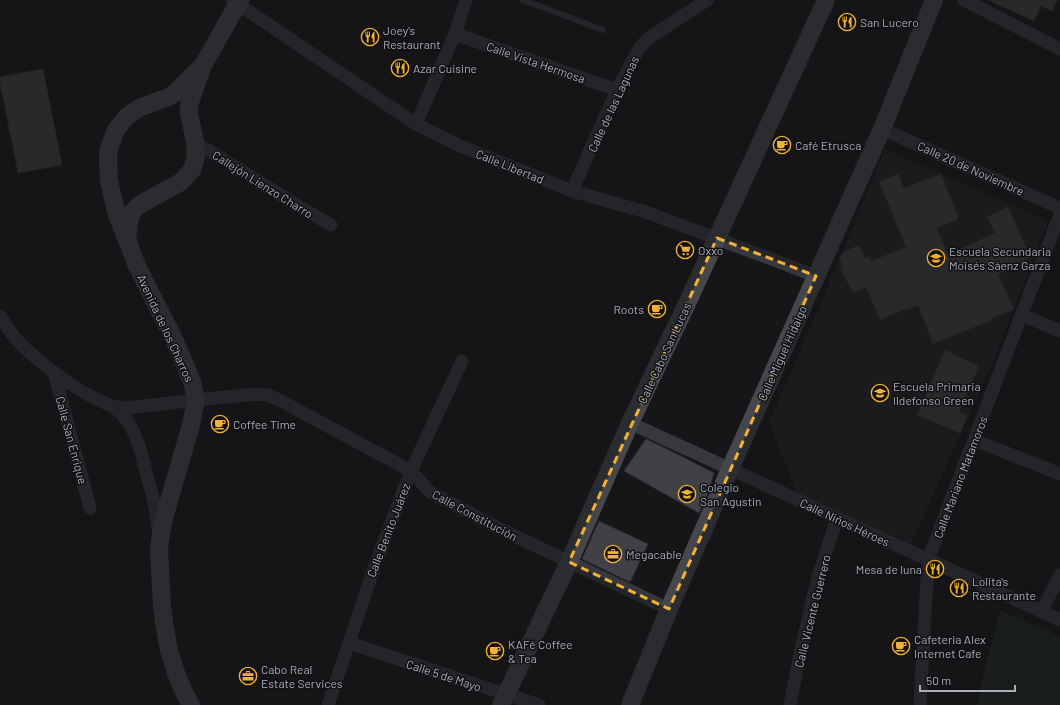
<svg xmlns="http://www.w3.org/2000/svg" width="1060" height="705" viewBox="0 0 1060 705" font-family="Barlow,sans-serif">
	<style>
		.built { fill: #222225 }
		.green { fill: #1e261f }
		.building { fill: #404145; stroke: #303034 }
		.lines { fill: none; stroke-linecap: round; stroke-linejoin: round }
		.lane { stroke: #37383d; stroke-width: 6 }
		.street { stroke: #37383d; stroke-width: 13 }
		.secondary { stroke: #45474d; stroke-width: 18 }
		.marked { fill: none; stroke: #f2b134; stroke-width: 3; stroke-dasharray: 8 5; stroke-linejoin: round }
		.labels { text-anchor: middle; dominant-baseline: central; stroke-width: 3; stroke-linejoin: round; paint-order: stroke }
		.poi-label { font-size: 12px; fill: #a8adb8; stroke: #111113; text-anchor: start }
		.street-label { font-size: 12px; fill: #a8adb8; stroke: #111113 }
	</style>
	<rect width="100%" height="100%" fill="#161618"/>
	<polygon class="built" points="885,149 1048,221 992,364 911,544 797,493 769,423 824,296"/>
	<polygon class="green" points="1000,610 1060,637 1060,705 977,705 984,672"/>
	<g class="building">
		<polygon points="988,0 1057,0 1052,11 1041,6 1034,21"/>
		<polygon points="43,69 62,165 18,173 0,83 0,77"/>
		<polygon points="898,174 904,188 941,174 959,219 937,228 948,255 995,233 987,217 1008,207 1031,258 998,274 1014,309 991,319 992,320 933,344 918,305 905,311 905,309 880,320 866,287 853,293 840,268 843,267 839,258 843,252 859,245 865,258 869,256 871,261 906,247 879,182"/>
		<polygon points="945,350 979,366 959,412 968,415 960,433 917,415"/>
		<polygon points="646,439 673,452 714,473 708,493 699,513 624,471"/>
		<polygon points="599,521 648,544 630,582 582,559"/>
	</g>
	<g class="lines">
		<polyline class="lane" points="523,0 603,30"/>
		<g class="street">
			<polyline points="232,0 416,124 460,146 572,191 646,212 816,276"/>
			<polyline points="964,0 1060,49"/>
			<polyline points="455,34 617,90"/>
			<polyline points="416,124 455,34 466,0"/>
			<polyline points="882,129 1060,208"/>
			<polyline points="195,142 300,207 331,225"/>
			<polyline points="572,191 617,90 640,47 649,38 707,0"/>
			<polyline points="1022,315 1060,331"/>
			<path d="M0 316C5 324 10 332 16 339 36 361 96 408 126 408L196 400 257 394 268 395 281 401 411 471 430 492 500 529 669 609"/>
			<polyline points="54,372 90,508"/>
			<path d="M114 407C135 423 140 448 146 472 152 491 156 509 158 529"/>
			<polyline points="630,423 1060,620"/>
			<polyline points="974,440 1060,474"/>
			<polyline points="1041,612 1060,575"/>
			<polyline points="349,643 539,705"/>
			<polyline points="328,705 374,568 411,471 462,361"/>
			<polyline points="790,705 801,649 818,577 837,518"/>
			<polyline points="920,705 928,560 1060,214"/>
		</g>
		<g class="secondary">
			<polyline points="127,240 129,223 132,212 139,205 181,182 192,170 196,157 195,142 189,113 189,105 203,65 240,0"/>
			<polyline points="191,705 184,692 176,673 169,650 165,629 162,606 159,551 160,540 164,518 191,425 196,400 193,385 186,367 173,337 137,266 127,240 117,215 109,181 108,158 109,148 116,130 127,116 141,107 169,97 175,93 203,65"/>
			<polyline points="501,705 569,562 630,423 690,297 717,238 826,0"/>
			<polyline points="630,705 669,609 730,469 882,129 934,0"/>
		</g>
	</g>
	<path d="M0 0H1060V705H0ZM717 238 816 276 669 609 569 562Z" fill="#161618" fill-opacity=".55" fill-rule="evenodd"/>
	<path class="marked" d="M717 238 816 276 669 609 569 562Z"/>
	<defs>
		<symbol id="restaurant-ring" viewBox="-11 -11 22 22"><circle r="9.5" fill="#111113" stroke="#f2b134" stroke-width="1.5"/><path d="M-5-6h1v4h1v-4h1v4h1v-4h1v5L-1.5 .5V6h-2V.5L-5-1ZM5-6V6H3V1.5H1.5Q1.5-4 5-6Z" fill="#f2b134"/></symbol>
		<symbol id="cafe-ring" viewBox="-11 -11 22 22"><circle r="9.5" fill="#111113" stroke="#f2b134" stroke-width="1.5"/><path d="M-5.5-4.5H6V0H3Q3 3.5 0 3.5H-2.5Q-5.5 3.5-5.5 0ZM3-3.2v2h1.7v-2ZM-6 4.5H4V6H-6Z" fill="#f2b134"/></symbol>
		<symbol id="supermarket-ring" viewBox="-11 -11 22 22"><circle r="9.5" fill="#111113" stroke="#f2b134" stroke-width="1.5"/><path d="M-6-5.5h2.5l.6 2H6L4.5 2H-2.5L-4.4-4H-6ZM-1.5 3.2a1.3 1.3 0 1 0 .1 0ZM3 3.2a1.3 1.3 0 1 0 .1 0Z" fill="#f2b134"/></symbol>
		<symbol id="school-ring" viewBox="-11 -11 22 22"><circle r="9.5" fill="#111113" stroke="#f2b134" stroke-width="1.5"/><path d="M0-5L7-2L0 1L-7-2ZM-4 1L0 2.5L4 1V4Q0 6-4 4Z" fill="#f2b134"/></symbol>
		<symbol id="office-ring" viewBox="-11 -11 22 22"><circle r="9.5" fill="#111113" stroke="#f2b134" stroke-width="1.5"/><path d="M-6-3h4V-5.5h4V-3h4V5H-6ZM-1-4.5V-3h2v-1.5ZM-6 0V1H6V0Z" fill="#f2b134"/></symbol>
	</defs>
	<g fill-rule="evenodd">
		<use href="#restaurant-ring" x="837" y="12" width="20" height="20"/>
		<use href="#restaurant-ring" x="360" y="27" width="20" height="20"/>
		<use href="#restaurant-ring" x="390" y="58" width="20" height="20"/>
		<use href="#cafe-ring" x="772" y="135" width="20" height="20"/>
		<use href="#supermarket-ring" x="675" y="240" width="20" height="20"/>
		<use href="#school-ring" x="926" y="248" width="20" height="20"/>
		<use href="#cafe-ring" x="647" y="299" width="20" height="20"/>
		<use href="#school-ring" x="870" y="383" width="20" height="20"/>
		<use href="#cafe-ring" x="210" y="414" width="20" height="20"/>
		<use href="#school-ring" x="677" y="484" width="20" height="20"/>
		<use href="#office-ring" x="603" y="544" width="20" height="20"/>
		<use href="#restaurant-ring" x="925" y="559" width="20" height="20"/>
		<use href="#restaurant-ring" x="949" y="578" width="20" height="20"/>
		<use href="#cafe-ring" x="891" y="636" width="20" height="20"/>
		<use href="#cafe-ring" x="485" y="641" width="20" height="20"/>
		<use href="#office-ring" x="238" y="666" width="20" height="20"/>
	</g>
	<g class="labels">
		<g class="poi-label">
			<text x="860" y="22">San Lucero</text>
			<text x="383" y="30">Joey's<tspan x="383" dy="14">Restaurant</tspan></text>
			<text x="413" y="68">Azar Cuisine</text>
			<text x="795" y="145">Café Etrusca</text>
			<text x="698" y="250">Oxxo</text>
			<text x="949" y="251">Escuela Secundaria<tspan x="949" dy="14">Moisés Sáenz Garza</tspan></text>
			<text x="644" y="309" text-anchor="end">Roots</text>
			<text x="893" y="386">Escuela Primaria<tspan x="893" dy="14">Ildefonso Green</tspan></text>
			<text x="233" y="424">Coffee Time</text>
			<text x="700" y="487">Colegio<tspan x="700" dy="14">San Agustin</tspan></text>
			<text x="626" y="554">Megacable</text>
			<text x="922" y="569" text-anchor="end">Mesa de luna</text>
			<text x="972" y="581">Lolita's<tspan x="972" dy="14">Restaurante</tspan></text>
			<text x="914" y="639">Cafeteria Alex<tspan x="914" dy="14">Internet Cafe</tspan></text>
			<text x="508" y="644">KAFé Coffee<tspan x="508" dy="14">&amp; Tea</tspan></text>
			<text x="261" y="669">Cabo Real<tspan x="261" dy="14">Estate Services</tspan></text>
		</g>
		<g class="street-label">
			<text transform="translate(536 62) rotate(19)">Calle Vista Hermosa</text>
			<text transform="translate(613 104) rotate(-65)">Calle de las Lagunas</text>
			<text transform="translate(510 166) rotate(22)">Calle Libertad</text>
			<text transform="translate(971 168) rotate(24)">Calle 20 de Noviembre</text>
			<text transform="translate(263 184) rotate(32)">Callejón Lienzo Charro</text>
			<text transform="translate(166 328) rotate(65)">Avenida de los Charros</text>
			<text transform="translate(664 353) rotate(-65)">Calle Cabo San Lucas</text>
			<text transform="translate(782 353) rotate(-66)">Calle Miguel Hidalgo</text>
			<text transform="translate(72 440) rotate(75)">Calle San Enrique</text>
			<text transform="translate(960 477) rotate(-69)">Calle Mariano Matamoros</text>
			<text transform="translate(475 515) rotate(28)">Calle Constitución</text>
			<text transform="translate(845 522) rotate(25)">Calle Niños Héroes</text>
			<text transform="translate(388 530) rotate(-69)">Calle Benito Juárez</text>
			<text transform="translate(812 611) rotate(-76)">Calle Vicente Guerrero</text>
			<text transform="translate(444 675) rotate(18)">Calle 5 de Mayo</text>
		</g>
	</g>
	<path d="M920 685v6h95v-6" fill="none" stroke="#a8adb8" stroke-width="2"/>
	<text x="926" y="685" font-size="12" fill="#a8adb8" stroke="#111113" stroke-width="3" paint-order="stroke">50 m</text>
</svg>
